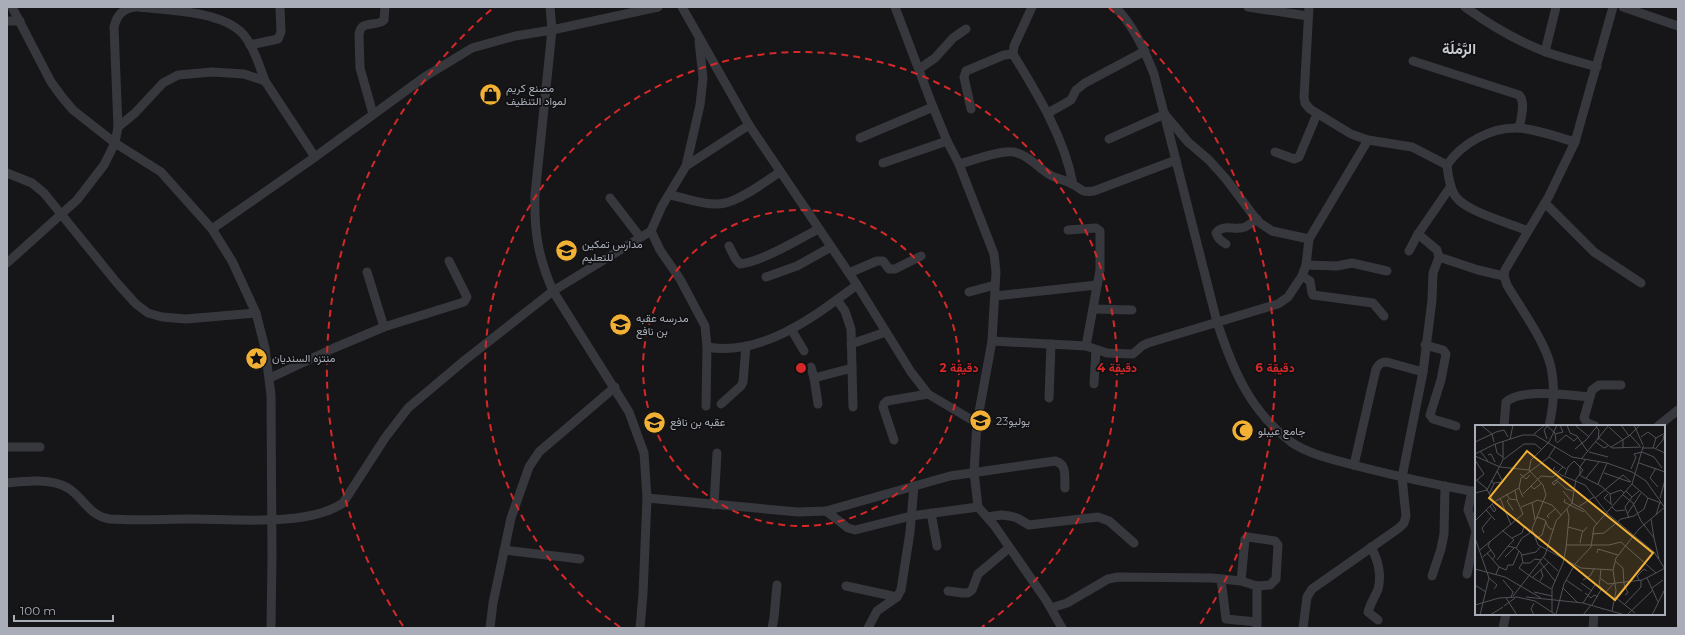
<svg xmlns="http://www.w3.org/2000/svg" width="1685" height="635" viewBox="0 0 1685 635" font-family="Montserrat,Vazirmatn,sans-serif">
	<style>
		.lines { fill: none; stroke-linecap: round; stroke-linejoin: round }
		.minor { stroke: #37383d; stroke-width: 9 }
		.ring { fill: none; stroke: #d62828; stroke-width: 2; stroke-dasharray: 7 5 }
		.labels { text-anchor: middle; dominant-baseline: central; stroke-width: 3.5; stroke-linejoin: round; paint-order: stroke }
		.poi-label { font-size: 11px; fill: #a8adb8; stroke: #111113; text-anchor: start }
		.district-label { font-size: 15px; font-weight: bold; fill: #c9ccd4; stroke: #111113 }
		.inset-road { fill: none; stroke: #505258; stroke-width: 1 }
		.view { fill: #f2b134; fill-opacity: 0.15; stroke: #f2b134; stroke-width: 2 }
		.inset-edge { fill: none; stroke: #a8adb8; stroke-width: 2 }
		.centre { fill: #d62828; stroke: #111113; stroke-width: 2 }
		.ring-label { font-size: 12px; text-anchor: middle; font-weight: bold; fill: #d62828; stroke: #111113; stroke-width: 3.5; stroke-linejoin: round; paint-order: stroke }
	</style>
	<rect width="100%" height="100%" fill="#161618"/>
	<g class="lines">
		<g class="minor">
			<polyline points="12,7 51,82 62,97 73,110 115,143 161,172 212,229 232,261 256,313 265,348 271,395 272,558 271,628"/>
			<path d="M138 7C167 10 222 11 243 34 254 47 259 65 265 81"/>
			<path d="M550 7 552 30 535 195C534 231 538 257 553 291L629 412 644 453 647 498 643 594 640 628"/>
			<polyline points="682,7 749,125 857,285 911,372 928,394 977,423"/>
			<polyline points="895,7 933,107 947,141 959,164 994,254 996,272 992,341 977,423 974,472 978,507 994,525 1046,600 1062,628"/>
			<path d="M1032 7 1014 46 1013 54C1038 95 1064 137 1073 184"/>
			<path d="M1115 7C1134 26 1144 49 1154 74L1217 322C1233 370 1250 411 1291 442 1310 455 1336 460 1357 466 1396 476 1436 485 1476 492"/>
			<polyline points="1248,7 1308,16"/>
			<polyline points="1309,7 1304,97 1305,103 1310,109 1351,134 1368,140 1412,147 1447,165"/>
			<path d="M1465 7C1490 25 1517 41 1546 52 1563 58 1580 62 1597 67"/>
			<polyline points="1623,7 1678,26"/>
			<polyline points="7,21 20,21"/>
			<polyline points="250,45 278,39 281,32 280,7"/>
			<polyline points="1545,52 1556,7"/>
			<path d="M1413 61 1519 95C1526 102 1521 119 1519 128"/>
			<polyline points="919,69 935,58 953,38 966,29"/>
			<polyline points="971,109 964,77 966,71 1004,55 1013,54"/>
			<polyline points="1048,113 1071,100 1076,90 1085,83 1145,51"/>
			<path d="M373 114 360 68 359 35C360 21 372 26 381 22L384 20 385 7"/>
			<polyline points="1167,117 1188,142 1209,160 1226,179 1253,215 1260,223 1272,231 1309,239"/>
			<path d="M118 127 114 27C117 15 122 9 135 7"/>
			<polyline points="860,138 933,107"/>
			<polyline points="1109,139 1165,114"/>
			<polyline points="1275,152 1294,159 1299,157 1317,114"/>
			<polyline points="883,163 947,141"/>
			<path d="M959 164C972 161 1000 150 1013 152 1028 154 1039 169 1052 176 1058 179 1066 180 1072 184 1083 189 1079 193 1094 191L1176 160"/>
			<polyline points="686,166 700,105 703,78 699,41"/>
			<polyline points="7,173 32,183 44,193 117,283 136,304 148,313 162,317 186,319 256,313"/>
			<path d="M670 195C686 198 708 207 725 203 741 200 766 181 780 172"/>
			<polyline points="610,198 640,237"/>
			<polyline points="1545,203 1594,252 1641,283"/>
			<polyline points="212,229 315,157 426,76 472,48 515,36 552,30 658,7"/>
			<polyline points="1068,230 1096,228 1100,231 1100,270 1086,346"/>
			<polyline points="651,231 660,250 680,279 705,326 707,347 706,406"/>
			<path d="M1528 231C1510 223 1467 212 1456 197 1450 189 1448 175 1447 165 1462 143 1491 127 1518 128 1537 129 1557 137 1575 142"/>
			<path d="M1226 244C1221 241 1218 239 1216 233 1223 223 1236 231 1245 227 1249 225 1253 222 1257 219"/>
			<path d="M729 246 735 258 740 264C764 261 796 240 819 229"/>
			<polyline points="1409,251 1418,234 1451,186"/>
			<polyline points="1439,257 1478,270 1504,276"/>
			<polyline points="7,263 77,200 104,165 115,143 118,127 135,113 163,83 178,75 212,72 244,74 265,81 315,157"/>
			<polyline points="1306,265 1337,266 1352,263 1387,271"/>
			<polyline points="367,272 384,327"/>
			<polyline points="849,273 877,261 883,261 889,269 895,269 921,256"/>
			<polyline points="1302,276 1310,281 1312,293 1313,295 1373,303 1384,316"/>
			<polyline points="766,277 797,266 831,247"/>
			<polyline points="969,292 995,285"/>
			<polyline points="995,296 1097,285"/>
			<polyline points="837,300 845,311 851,329 853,407"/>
			<polyline points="1093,309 1132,310"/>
			<polyline points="791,329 804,351"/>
			<polyline points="992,341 1086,346 1107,353 1133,354 1142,346 1148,343 1278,304 1288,297 1302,276 1306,265 1309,239 1368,140"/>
			<polyline points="851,344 886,332"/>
			<polyline points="1425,345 1443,350 1446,354 1441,380 1430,415 1433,419 1456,426"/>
			<path d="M707 347C762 357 815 316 857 285"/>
			<polyline points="811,367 814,378"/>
			<polyline points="270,378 334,348 384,327 464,302 467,297 449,261"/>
			<polyline points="1094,384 1096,350"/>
			<polyline points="1049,398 1051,344"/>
			<polyline points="721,404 741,386 743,382 746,346"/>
			<polyline points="818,404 814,378 852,368"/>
			<path d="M1504 426 1506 402C1521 388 1571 395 1590 397"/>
			<path d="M1549 426C1553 409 1555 391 1552 373 1549 346 1521 309 1507 285L1504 276 1505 270 1549 196 1575 142 1613 7"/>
			<polyline points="1595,426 1587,423 1584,418 1592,390 1599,385 1621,385"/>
			<polyline points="1658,426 1678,410"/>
			<polyline points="894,440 883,407 884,404 887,401 928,394"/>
			<polyline points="7,447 40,447"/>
			<path d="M1354 465 1376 369C1379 364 1381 362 1387 362L1423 372"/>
			<path d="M7 483C26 481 51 478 68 488 84 498 89 516 110 519 137 521 164 519 192 519 234 519 308 527 343 503L385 438 408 408 465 360 553 291 651 231 662 206 686 166 749 125"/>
			<path d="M647 498 798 512 826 511 950 476 1055 461C1068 464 1064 478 1065 488"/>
			<polyline points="714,505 717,453"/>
			<polyline points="826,511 848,528 855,530 911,516 978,507"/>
			<polyline points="931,513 937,546"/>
			<polyline points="987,517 1001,515 1010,516 1017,518 1029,525 1098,517 1109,521 1134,543"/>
			<path d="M1371 547C1378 560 1382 574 1378 589 1375 597 1370 604 1368 612L1378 620"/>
			<polyline points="504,550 580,559"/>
			<polyline points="1467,574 1476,531 1468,510 1472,491"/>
			<polyline points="1432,576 1441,549 1444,534 1445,486"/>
			<polyline points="1221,579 1226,619 1257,622 1257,628"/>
			<polyline points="846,586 897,597"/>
			<polyline points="948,591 963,593 968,593 972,590 978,574 1009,548"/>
			<polyline points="1051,608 1067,603 1108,579 1118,577 1212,578 1241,581 1257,586 1270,585 1276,579 1278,545 1275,541 1248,537 1245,539 1241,581"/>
			<polyline points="1257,622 1257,586"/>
			<polyline points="490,628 493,603 511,518 529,467 539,452 615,387"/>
			<polyline points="772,628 774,618 777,585"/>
			<polyline points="868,628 877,611 897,597 901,590 910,532 914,486"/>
			<polyline points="1303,628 1307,597 1312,589 1399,528 1404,523 1406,516 1402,477 1423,372 1432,300 1433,273 1439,257 1437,250 1418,234"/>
			<polyline points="1503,628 1506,614"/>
			<polyline points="1593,628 1594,614"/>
		</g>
	</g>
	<g class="ring">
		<circle cx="801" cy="368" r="158"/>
		<path d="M620 627A316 316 0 1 1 982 627"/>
		<path d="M403 626A474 474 0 0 1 493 8M1109 8A474 474 0 0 1 1199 626"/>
	</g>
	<defs>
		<symbol id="shop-disc" viewBox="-11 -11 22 22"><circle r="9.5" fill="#f2b134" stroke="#111113"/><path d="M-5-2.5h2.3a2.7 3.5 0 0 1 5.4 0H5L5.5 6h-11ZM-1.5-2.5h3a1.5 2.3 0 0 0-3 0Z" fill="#111"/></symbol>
		<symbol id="school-disc" viewBox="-11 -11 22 22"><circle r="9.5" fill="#f2b134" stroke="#111113"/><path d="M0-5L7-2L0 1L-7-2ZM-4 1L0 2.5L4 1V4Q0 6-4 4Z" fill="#111"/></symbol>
		<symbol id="sight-disc" viewBox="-11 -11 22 22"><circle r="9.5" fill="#f2b134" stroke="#111113"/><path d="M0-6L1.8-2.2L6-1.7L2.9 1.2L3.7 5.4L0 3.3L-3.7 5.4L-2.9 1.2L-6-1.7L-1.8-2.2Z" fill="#111"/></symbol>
		<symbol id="mosque-disc" viewBox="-11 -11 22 22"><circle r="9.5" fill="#f2b134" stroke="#111113"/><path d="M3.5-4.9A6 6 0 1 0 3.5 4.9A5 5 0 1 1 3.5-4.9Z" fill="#111"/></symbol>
	</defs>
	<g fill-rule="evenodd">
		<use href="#shop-disc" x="478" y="82" width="25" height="25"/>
		<use href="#school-disc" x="554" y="238" width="25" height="25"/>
		<use href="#school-disc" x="608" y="312" width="25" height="25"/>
		<use href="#sight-disc" x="244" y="346" width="25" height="25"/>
		<use href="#school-disc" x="968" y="408" width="25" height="25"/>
		<use href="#school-disc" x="642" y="410" width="25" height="25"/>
		<use href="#mosque-disc" x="1230" y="418" width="25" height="25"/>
	</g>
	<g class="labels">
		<g class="poi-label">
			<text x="506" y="88">مصنع كريم<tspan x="506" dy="13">لمواد التنظيف</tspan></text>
			<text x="582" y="244">مدارس تمكين<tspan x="582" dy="13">للتعليم</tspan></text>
			<text x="636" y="318">مدرسه عقبه<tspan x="636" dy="13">بن نافع</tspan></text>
			<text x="272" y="358">منتزه السنديان</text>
			<text x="996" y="421">23يوليو</text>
			<text x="670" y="422">عقبه بن نافع</text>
			<text x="1258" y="431">جامع عيبلو</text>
		</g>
		<g class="district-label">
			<text x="1459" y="48">الرَّمْلَة</text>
		</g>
	</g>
	<g transform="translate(1475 425)">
		<rect width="190" height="190" fill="#161618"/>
		<path class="inset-road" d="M71 0 80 8 81 17M92 0 95 8 102 11 113 27M100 0 114 12M159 0 168 20M72 1 69 5 72 14M121 2 124 5 123 15M134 2 148 15V23M59 9 70 0M80 9 88 7 85 0M155 10 165 21M154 11 165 0M166 12 173 7 181 13M124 13 137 23 166 22M35 14 38 0M0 17 17 9 6 0M19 17 17 9 21 7 29 5 33 12M121 17 129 23 133 21M82 18 91 10 99 16 103 12M20 19 22 28 28 32M169 21 167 23H179L190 28M136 22 154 11 146 0M178 23 181 13 190 8M181 23 188 15 189 10M100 24 111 15 123 0M5 26 13 36M114 27 133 32M167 27 179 32 187 43M0 29 20 19 48 10H60L97 32 132 38 157 47 171 56 190 83M13 30 16 29 20 37M0 31 25 42 54 45 68 60 71 70 57 104 63 120 106 143 138 145M74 32 91 44M107 33 134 0M29 34 49 19H60L66 24M0 35 9 49 2 55M164 38 190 47M80 42 78 44 86 50 110 60 132 88 179 127 190 144M181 43 175 53 183 62M156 44 161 32 159 29 167 27M54 45 56 35 74 17 82 0M129 48 155 57M45 49 51 54 55 50M90 50 93 42 99 36M105 51V42L110 35M106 51 126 61 135 69 136 79M111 53 124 37M0 54 11 63 19 77M81 55 91 64 98 66M82 57 79 60 77 58 84 53M19 58 28 57 22 46M123 59 132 38M157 59 173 73 186 78M56 61 59 64 67 58M12 65 28 35V16M88 66 97 77M151 66 157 72 164 66M0 68 12 65M14 69 19 59 16 55M31 69 35 74 42 75 40 65M48 69 66 51 78 52 88 42M133 69 129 73 137 80M135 69 146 65 149 68M148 70 158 78 166 96 179 113 184 134M48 72 44 63 46 53 73 33 80 22M25 73 36 100M120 73 148 50 156 57M185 73 190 55M34 74 32 76 38 85M90 74 89 77 109 87M57 78 60 95M97 78 108 84 122 99M15 81 19 87 21 85 17 79M46 82 63 75 77 80 86 90M103 82 119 72M137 82 141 86 150 85M11 85 20 95M153 88 166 68M181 90 185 77M62 92 70 95 73 102 78 105M74 93 72 91 80 84M154 93 150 82 157 72M176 94 179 113M43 95 55 108M0 96 19 77 44 63M93 102 108 106M27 105 39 115 33 121M9 108 7 103 16 92M117 109 129 108 146 94 159 91 169 84 173 73M0 113 14 153 5 190M37 113 47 108 49 102M60 114 67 110 71 96M105 118 107 108 112 102M91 120H134L146 117 181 148 190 143M41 123 47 113 55 108M5 125 48 89 42 75M16 125 20 131 17 135M12 128 24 142 21 149M122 128 123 124 143 130M47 130 61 127 66 121M8 132 16 125 13 121 15 116M30 132 39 123M68 132 83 146M22 135 33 121 41 123 46 128 48 137 44 143 55 151M140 136 148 143 149 159 153 168 150 170M65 137 80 156M48 138H55L60 134 66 135M24 142 31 145 33 140H38L44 126M0 144 30 152 66 173M126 144 125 153 133 159 167 155 181 148M55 151 76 164M58 152 74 137M14 153 22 160 19 164M172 153 183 177M125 154 124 160 131 167 139 158M28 155 38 167 36 172M91 155 107 166M108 155 115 151 119 144M164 155 162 151 169 144 172 146M65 156 68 151 66 145M106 158 117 166M0 160 11 167M88 163 102 177M177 163 188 155M59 167 77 171M110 168 116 173 119 170 123 172M38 171 70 130 81 96 97 78 101 54 108 45 99 36M51 172 108 178 150 190M140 172 160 188M31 173 42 190M108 178 120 160M0 180 24 173 42 172 60 176 81 190M117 180 127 163M149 180 166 162V155M29 181 40 173M137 186 141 166 138 145 141 133 164 104 190 82M77 187V163L88 138 91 123 94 92 92 84M81 189 89 159 100 139 116 122 119 102 157 59 168 22M15 190 28 182M59 190 56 184 59 178M108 190 116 180M152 190 178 165M177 190 190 164"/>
		<path class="view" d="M52 26 178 128 140 175 14 73Z"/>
		<rect width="190" height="190" class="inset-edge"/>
	</g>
	<circle cx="801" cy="368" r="6" class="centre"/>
	<g class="ring-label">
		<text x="959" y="372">2 دقيقة</text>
		<text x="1117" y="372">4 دقيقة</text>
		<text x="1275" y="372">6 دقيقة</text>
	</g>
	<rect width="1685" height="635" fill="none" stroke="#a8adb8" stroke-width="16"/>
	<path d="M14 615v6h99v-6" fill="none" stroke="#a8adb8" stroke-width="2"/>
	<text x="20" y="615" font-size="12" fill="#a8adb8" stroke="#111113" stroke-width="3" paint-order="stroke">100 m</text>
</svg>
